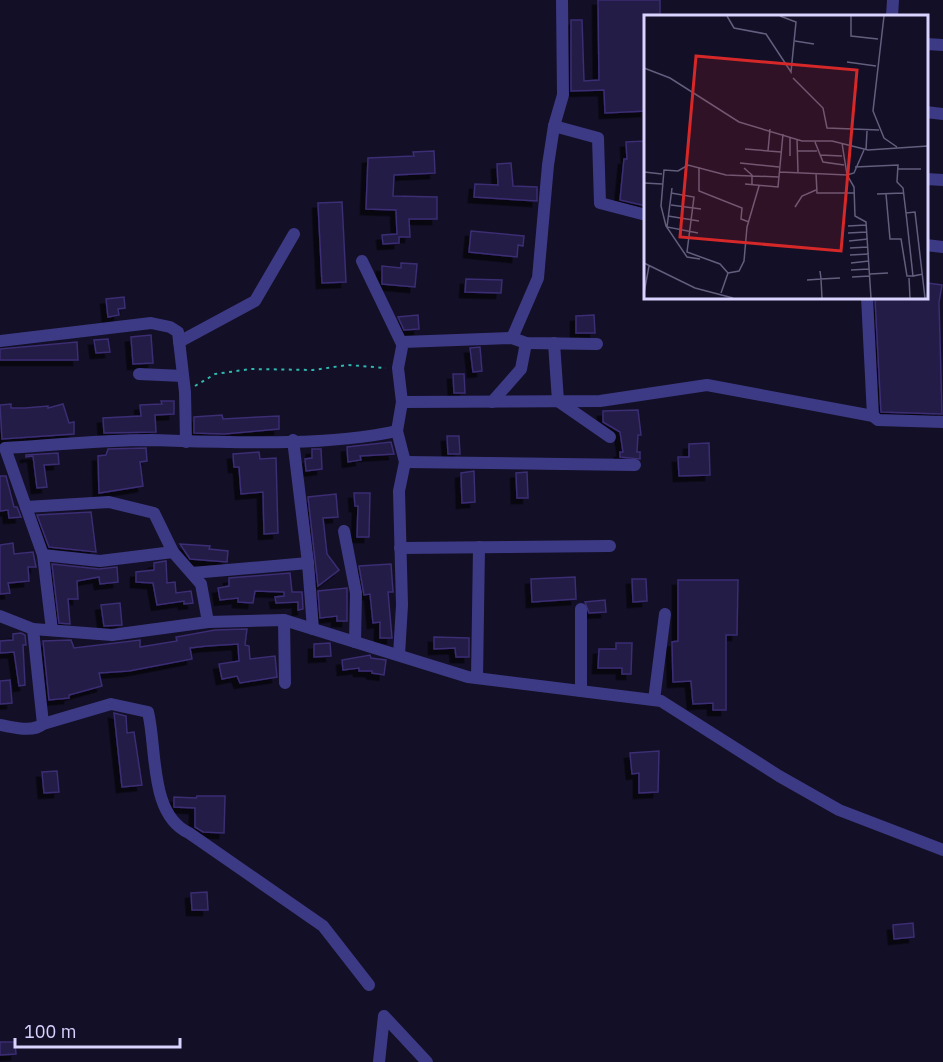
<svg xmlns="http://www.w3.org/2000/svg" width="943" height="1062" viewBox="0 0 943 1062" font-family="'IBM Plex Sans',sans-serif">
	<style>
		.building { fill: #241b47; stroke: #3b2d73; stroke-width: 1.5; filter: url(#shadow) }
		.lines { fill: none; stroke-linecap: round; stroke-linejoin: round }
		.path { stroke: #2fb8b0; stroke-width: 2; stroke-dasharray: 3 4.5; stroke-linecap: butt }
		.street { stroke: #3d3a85; stroke-width: 12 }
		.inset-road { fill: none; stroke: #625e7d; stroke-width: 1.5 }
		.view { fill: #d62828; fill-opacity: 0.15; stroke: #d62828; stroke-width: 3 }
		.inset-edge { fill: none; stroke: #d9d4ff; stroke-width: 3 }
	</style>
	<defs>
		<filter id="shadow"><feDropShadow dx="-5.5" dy="5.5" stdDeviation="0" flood-color="#0009"/></filter>
	</defs>
	<rect width="100%" height="100%" fill="#130f26"/>
	<g class="building">
		<polygon points="598,0 660,0 660,16 646,16 646,111 605,113 604,90 571,91 571,20 582,20 584,81 599,80"/>
		<polygon points="646,141 646,206 620,200 624,159 627,159 626,142"/>
		<polygon points="434,151 435,173 394,175 393,196 437,197 437,219 409,219 410,237 399,237 399,243 383,244 382,235 397,234 396,210 366,209 368,158 414,156 413,152"/>
		<polygon points="511,163 513,186 537,187 537,201 474,197 475,184 498,185 497,164"/>
		<polygon points="342,202 346,282 322,283 318,203"/>
		<polygon points="471,231 524,236 523,246 518,245 517,257 469,252"/>
		<polygon points="401,263 417,264 415,287 382,284 382,266 401,268"/>
		<polygon points="466,279 502,280 501,293 465,292"/>
		<polygon points="927,283 942,285 939,302 942,414 881,412 875,298 927,298"/>
		<polygon points="124,297 125,308 118,309 119,315 108,317 106,299"/>
		<polygon points="418,315 419,329 404,330 398,317"/>
		<polygon points="594,315 595,333 576,333 576,316"/>
		<polygon points="151,335 153,363 133,364 131,337"/>
		<polygon points="108,339 110,352 96,353 94,340"/>
		<polygon points="77,342 78,360 0,360 0,349"/>
		<polygon points="480,347 482,371 473,372 470,348"/>
		<polygon points="453,374 464,374 465,393 454,393"/>
		<polygon points="161,401 174,401 174,414 155,415 156,432 104,433 103,418 141,416 140,405 162,404"/>
		<polygon points="11,404 11,408 25,408 48,406 48,408 63,404 69,423 74,422 74,434 2,439 0,405"/>
		<polygon points="638,410 641,435 638,435 637,452 640,452 640,459 620,457 620,452 623,452 620,432 603,422 603,411"/>
		<polygon points="222,415 223,419 279,416 279,429 224,434 194,433 194,417"/>
		<polygon points="447,436 459,436 460,454 448,454"/>
		<polygon points="391,442 394,454 360,456 361,460 348,462 347,447"/>
		<polygon points="709,443 710,475 679,476 678,457 689,457 689,444"/>
		<polygon points="146,448 147,461 140,462 143,486 99,493 98,456 106,455 108,449"/>
		<polygon points="312,449 321,449 322,469 306,471 305,459 312,458"/>
		<polygon points="259,452 260,459 276,458 278,533 264,534 263,492 241,494 239,467 234,467 233,454"/>
		<polygon points="58,453 59,464 44,465 47,487 37,488 33,456 26,457 26,455"/>
		<polygon points="474,471 475,502 462,503 461,473"/>
		<polygon points="527,472 528,498 517,498 516,473"/>
		<polygon points="0,476 6,476 14,507 17,507 21,517 9,518 8,510 0,511"/>
		<polygon points="354,493 370,493 369,537 357,537 358,506 355,506"/>
		<polygon points="336,494 338,517 323,518 327,554 339,570 318,586 308,497"/>
		<polygon points="91,512 96,552 49,547 37,515"/>
		<polygon points="13,543 14,554 33,552 36,567 28,567 29,581 8,583 10,593 0,594 0,545"/>
		<polygon points="180,544 210,546 209,549 228,551 227,562 190,559"/>
		<polygon points="166,561 167,583 175,582 176,593 191,591 193,603 184,604 184,601 157,605 153,583 136,582 136,572 154,570 154,563"/>
		<polygon points="52,564 99,569 117,567 118,582 100,584 99,577 77,581 78,599 68,599 70,624 59,623"/>
		<polygon points="391,564 393,592 388,592 392,638 380,638 380,622 373,623 370,594 364,595 359,566"/>
		<polygon points="290,573 292,592 302,592 303,609 298,610 298,602 276,603 275,597 284,596 284,592 255,591 253,603 238,602 238,598 220,600 218,588 229,586 229,578"/>
		<polygon points="575,577 576,599 532,602 531,579"/>
		<polygon points="632,579 646,579 647,601 633,602"/>
		<polygon points="678,580 738,580 737,635 726,635 726,710 713,710 713,703 693,704 691,681 673,682 672,642 678,641"/>
		<polygon points="347,588 347,621 337,621 337,616 320,618 318,591"/>
		<polygon points="605,600 606,612 589,613 585,602"/>
		<polygon points="120,603 122,625 104,626 101,605"/>
		<polygon points="247,629 245,645 249,646 250,659 275,656 277,677 240,683 237,676 222,679 219,664 239,661 238,644 207,646 190,648 192,659 129,671 99,673 102,686 69,695 69,698 49,700 43,641 71,640 74,648 140,640 140,647 177,641 176,637 215,630"/>
		<polygon points="21,633 25,635 26,645 23,645 25,685 19,686 14,652 0,653 0,641 13,640 13,634"/>
		<polygon points="434,637 469,638 469,657 456,657 455,648 434,649"/>
		<polygon points="330,643 331,656 314,657 314,644"/>
		<polygon points="616,643 632,643 631,674 622,674 622,668 598,668 599,649 616,649"/>
		<polygon points="370,655 371,658 386,660 384,675 372,673 372,671 359,671 359,668 343,670 342,660"/>
		<polygon points="10,680 12,703 0,704 0,681"/>
		<polygon points="114,713 126,716 127,733 134,732 142,785 122,787"/>
		<polygon points="659,751 658,792 639,793 639,773 632,774 630,753"/>
		<polygon points="57,771 59,792 44,793 42,772"/>
		<polygon points="197,796 225,796 224,833 203,832 195,827 195,808 174,807 174,797 196,798"/>
		<polygon points="207,892 208,910 192,910 191,893"/>
		<polygon points="913,923 914,937 894,939 893,925"/>
		<polygon points="0,1042 15,1042 16,1054 0,1055"/>
	</g>
	<g class="lines">
		<polyline class="path" points="195,386 215,374 251,369 313,370 348,365 386,368"/>
		<g class="street">
			<polyline points="892,16 893,0"/>
			<polyline points="926,44 943,45"/>
			<polyline points="926,112 943,114"/>
			<polyline points="554,126 598,138 600,203 646,215"/>
			<polyline points="926,179 943,180"/>
			<polyline points="926,245 943,247"/>
			<polyline points="362,261 402,344"/>
			<polyline points="867,297 873,416"/>
			<polyline points="512,338 538,278 548,165 554,126 563,95 562,0"/>
			<polyline points="0,341 151,323 170,327 178,332 185,392 186,442"/>
			<polyline points="179,342 255,301 294,234"/>
			<polyline points="554,343 558,401 610,437"/>
			<polyline points="139,374 183,376"/>
			<polyline points="402,402 600,401 707,385 873,416 878,420 943,422"/>
			<polyline points="492,402 521,369 526,343"/>
			<polyline points="293,440 308,563 313,629"/>
			<polyline points="405,462 635,465"/>
			<polyline points="26,507 109,502 154,513 173,552 201,584 208,622"/>
			<polyline points="344,531 356,593 355,642"/>
			<polyline points="400,548 610,546"/>
			<polyline points="43,555 100,561 173,552"/>
			<polyline points="192,573 308,563"/>
			<polyline points="0,616 33,629 112,635 208,622 284,620 468,677 661,701 779,776 839,810 943,850"/>
			<polyline points="284,620 285,683"/>
			<polyline points="33,629 43,724"/>
			<path d="M52 630 43 555 5 448C53 445 102 440 151 440 226 442 324 447 397 431"/>
			<polyline points="399,655 402,605 399,491 405,462 397,431 402,402 398,368 403,342 512,338 526,343 597,344"/>
			<polyline points="477,678 479,547"/>
			<polyline points="581,691 581,609"/>
			<polyline points="654,700 665,614"/>
			<path d="M0 725C13 727 32 733 43 724L111 704 148 712C157 748 149 815 189 833L323 926 369 985"/>
			<polyline points="379,1062 384,1016 427,1062"/>
		</g>
	</g>
	<g transform="translate(644 15)">
		<rect width="284" height="284" fill="#130f26"/>
		<path class="inset-road" d="M83 1 90 13 122 19 147 57 152 7 136 1M207 1V21L234 24M240 1 229 96 240 123 253 132M151 26 170 29M203 47 232 51M0 53 26 63 95 107 158 126H188L224 135 284 131M149 63 179 93 183 113 235 115M146 122V141M153 124 154 157M171 127 179 147 200 150M101 134 137 137M220 135 210 158 203 160 210 172 211 201 222 207 227 283M222 135 223 116M124 136 126 114M153 136H173M176 140 198 141M96 148 135 152M55 152V176L98 193 97 204 105 207M211 152 254 150 253 167 259 173 262 198 271 197 281 283M100 153 108 160V170M254 154H277M0 157 18 159M136 157 203 160 198 128M172 158 173 178H210M0 168 18 169M101 169 134 172 139 119M28 173 23 212 54 218M27 178 50 182 43 237 76 249 84 258M233 179 259 178M242 179 246 224H257L263 261H269M27 190 57 194M151 192 158 181 172 175M262 198 269 261 279 259M24 201 55 206M204 211 222 210M204 218 223 217M205 226 224 224M206 233 224 232M206 240 225 239M56 244 43 242 22 211 17 191 20 155 34 156 44 150 82 160 135 162M0 248 51 273 89 283M207 248 225 246M207 255 225 254M84 258 95 256 100 246 103 212 115 171M226 259 244 258M208 262 226 261M265 263 266 283M163 265 177 264 176 256M0 278 5 251M77 278 84 258M178 283 177 264 196 263"/>
		<path class="view" d="M52 41 213 55 197 236 36 222Z"/>
		<rect width="284" height="284" class="inset-edge"/>
	</g>
	<path d="M15 1038v9h165v-9" fill="none" stroke="#d9d4ff" stroke-width="3"/>
	<text x="24" y="1038" font-size="18" fill="#d9d4ff" stroke="#130f26" stroke-width="4.5" paint-order="stroke">100 m</text>
</svg>
